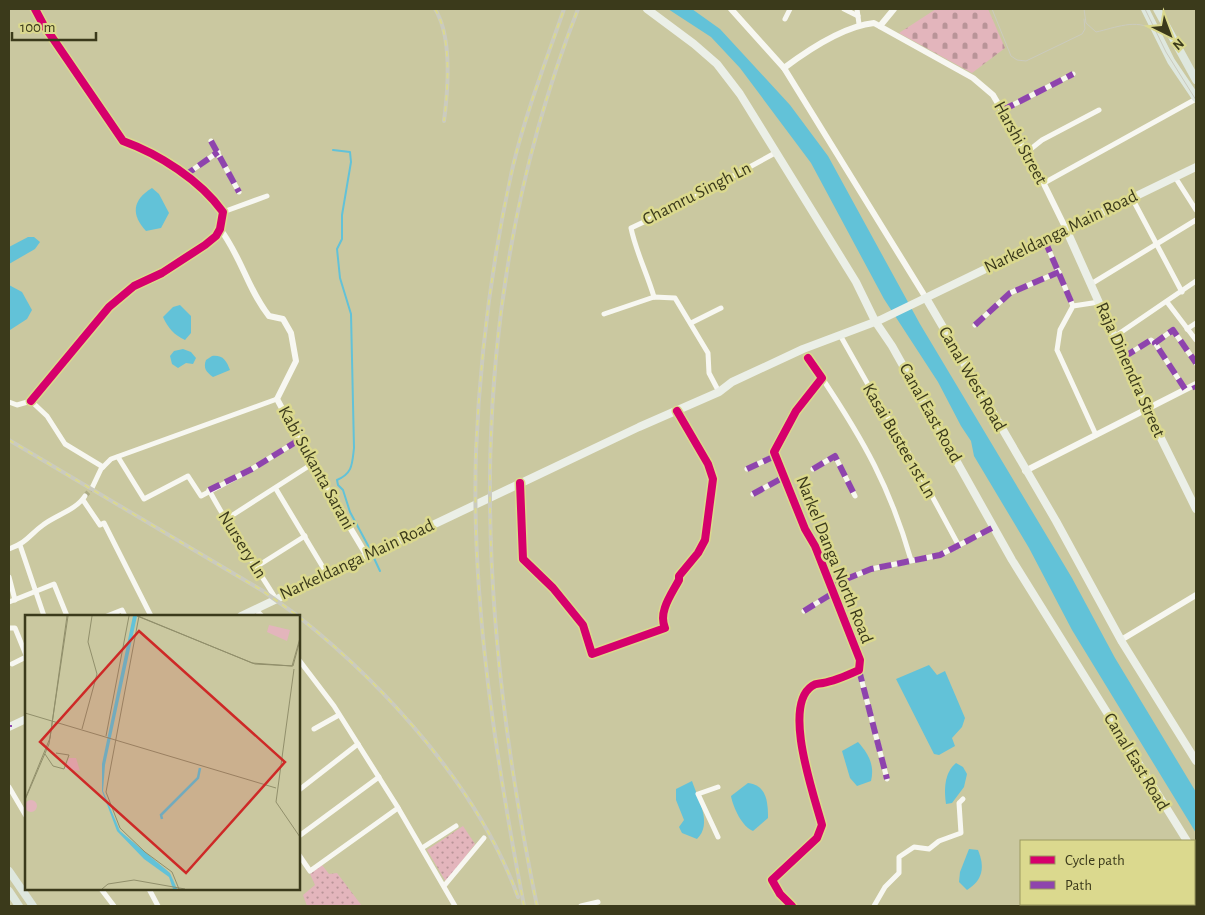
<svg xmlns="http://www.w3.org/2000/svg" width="1205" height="915" viewBox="0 0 1205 915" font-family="'Alegreya Sans',sans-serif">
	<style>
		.cemetery { fill: url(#cemetery-stones) }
		.park { fill: url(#park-dots) }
		.water { fill: #62c2d8 }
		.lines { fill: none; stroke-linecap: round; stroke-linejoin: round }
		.stream { stroke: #62c2d8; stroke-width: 2 }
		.minor-tunnel { stroke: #adac85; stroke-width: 5; stroke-dasharray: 5 2.5; stroke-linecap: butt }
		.minor { stroke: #f7f7f1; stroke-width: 5 }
		.tertiary { stroke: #f7f7f1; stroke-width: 6 }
		.secondary { stroke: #ebefe7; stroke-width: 8 }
		.primary { stroke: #dee7de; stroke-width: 8 }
		.tram { stroke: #cbcbbe; stroke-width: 1 }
		.rail-casing { stroke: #cbcbbe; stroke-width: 4 }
		.rail { stroke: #dbd98e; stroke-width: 2; stroke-dasharray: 5.5; stroke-linecap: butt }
		.quiet { stroke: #8e44ad; stroke-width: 6; stroke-dasharray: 12 6; stroke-linecap: butt }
		.cycleway-casing { stroke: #dbd98e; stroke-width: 11 }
		.cycleway { stroke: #d6006c; stroke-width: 8 }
		.labels { text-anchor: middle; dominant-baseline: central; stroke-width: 5; stroke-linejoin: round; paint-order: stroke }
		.street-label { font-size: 18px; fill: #3b3a1b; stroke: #dbd98e }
		.inset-river { fill: none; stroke: #62c2d8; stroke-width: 2.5 }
		.inset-road { fill: none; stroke: #918f6b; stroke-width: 1 }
		.view { fill: #ce2927; fill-opacity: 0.15; stroke: #ce2927; stroke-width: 2.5 }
		.inset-edge { fill: none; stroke: #3b3a1b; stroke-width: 2.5 }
	</style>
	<defs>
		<pattern id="cemetery-stones" width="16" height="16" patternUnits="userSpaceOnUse" patternTransform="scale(1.25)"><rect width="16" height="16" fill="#e3b5bc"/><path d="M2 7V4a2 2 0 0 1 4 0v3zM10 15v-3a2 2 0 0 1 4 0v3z" fill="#b99498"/></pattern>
		<pattern id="park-dots" width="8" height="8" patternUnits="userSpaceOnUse" patternTransform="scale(1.25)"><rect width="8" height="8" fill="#e3b5bc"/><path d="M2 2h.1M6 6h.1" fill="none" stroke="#b99498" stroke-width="1.8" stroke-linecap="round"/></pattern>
	</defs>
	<rect width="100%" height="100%" fill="#cac8a0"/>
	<polygon class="cemetery" points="936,9 988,9 1005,48 972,73 899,33"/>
	<g class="park">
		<polygon points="463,826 475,844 446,882 427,850"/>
		<polygon points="322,865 329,874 337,873 362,906 307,906 303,895 315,885 310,874"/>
	</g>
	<g class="water">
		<polygon points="668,9 692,9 720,29 790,105 828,156 920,324 1072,578 1115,658 1196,792 1196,833 1072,630 1029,548 974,456 971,441 961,426 938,382 884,299 811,163 740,68 711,37"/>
		<path d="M152 188 159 194 169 213 161 228 146 231C131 215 132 200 152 188Z"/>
		<polygon points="28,237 34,237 40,242 35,249 9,264 9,247"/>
		<polygon points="9,285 22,292 32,310 27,319 10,330"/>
		<path d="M180 305 191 316V333L185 340C174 335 168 328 163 317L173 307Z"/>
		<polygon points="183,349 191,352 196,358 193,364 186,363 178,368 172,364 170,356 174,351"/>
		<path d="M212 356C223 355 226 360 230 370L213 377C206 372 203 368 206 360Z"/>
		<polygon points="929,665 937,675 945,671 965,718 962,727 952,738 955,746 939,755 934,754 896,679"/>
		<path d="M858 742C868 753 875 765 871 781L857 786 850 778 842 751Z"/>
		<path d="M956 763 963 767 967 774 964 787 952 803 946 804C944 790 944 773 956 763Z"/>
		<path d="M692 781C698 799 713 824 697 839L682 833 679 827 684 820 676 800V789Z"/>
		<path d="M748 783C767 785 768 803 768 818L753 831C742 827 733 807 731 796Z"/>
		<path d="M969 849 978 850C985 867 983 880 967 890L959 882 960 872Z"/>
	</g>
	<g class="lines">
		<g class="stream">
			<path d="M333 150 350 152 351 162 342 215V239L337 249 340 278 351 314 354 448C352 464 353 473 337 480L338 485 343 490 350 512 371 551"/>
			<polyline points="373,556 380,571"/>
		</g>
		<polyline class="minor-tunnel" points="85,496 92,488"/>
		<g class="minor">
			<polyline points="844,9 858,16"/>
			<polyline points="857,9 859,24"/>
			<polyline points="785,19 790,9"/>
			<polyline points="1003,110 1073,74"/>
			<polyline points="211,141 239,192"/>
			<polyline points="1027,152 1042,140 1099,110"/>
			<polyline points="184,176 218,152"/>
			<polyline points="1175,177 1196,210"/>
			<polyline points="1044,183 1196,99"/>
			<polyline points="1132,198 1182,292"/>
			<polyline points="223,212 267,196"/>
			<polyline points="1045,241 1073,306"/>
			<polyline points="1091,284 1196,220"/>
			<path d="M654 297C647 273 636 252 631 228L682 204 775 153"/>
			<polyline points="1167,302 1196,340"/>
			<polyline points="604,314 654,297 675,298 708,353 709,373 719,392"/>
			<polyline points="691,323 721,308"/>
			<polyline points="975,325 1010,293 1059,272"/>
			<polyline points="1187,329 1196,323"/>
			<polyline points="840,335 883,411 893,424 959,546"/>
			<polyline points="1114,337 1196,281"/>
			<polyline points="1124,357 1151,340 1155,343"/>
			<path d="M822 378C864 441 890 487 911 560"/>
			<polyline points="1185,389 1155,343 1173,330 1196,363"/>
			<polyline points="31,401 109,307 134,286 162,273 205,245 216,236 220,229"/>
			<polyline points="9,402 17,405 31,401 47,416 65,444 103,467"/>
			<polyline points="1096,435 1057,350 1060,330 1073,306 1099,302"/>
			<polyline points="118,457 144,499 188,476 201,496 252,469 299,440"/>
			<polyline points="747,469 775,456"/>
			<polyline points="813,469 835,456 855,496"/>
			<path d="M520 483 523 559 553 588 583 625 592 654 665 628C658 612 671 595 679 580V576L698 553 705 540 713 479 708 464 677 411"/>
			<polyline points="92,488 101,469 111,459 277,399"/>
			<polyline points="276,489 327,574"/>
			<path d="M209 490C229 528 254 563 276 599"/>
			<polyline points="753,494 784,477"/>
			<polyline points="83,500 100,525 104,523 151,616"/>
			<polyline points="225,520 312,464"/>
			<polyline points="20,545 44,616"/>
			<path d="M9 549C28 542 29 535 43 525 56 515 76 510 85 496"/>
			<polyline points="256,567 305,536"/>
			<polyline points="9,577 15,600"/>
			<polyline points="829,586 871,569 940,555 994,527"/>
			<polyline points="9,602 54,584 67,616"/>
			<polyline points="255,609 262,616"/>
			<polyline points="804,611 833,593"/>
			<polyline points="107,616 122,610 125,616"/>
			<polyline points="9,628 15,628 26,655"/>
			<polyline points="299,660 334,706 397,806 455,906"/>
			<polyline points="12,664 26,657"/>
			<polyline points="859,670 887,779"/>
			<polyline points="314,729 339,715"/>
			<polyline points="9,787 26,816"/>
			<polyline points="299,790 358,744"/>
			<polyline points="299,836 379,777"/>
			<polyline points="718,837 698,794 718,787"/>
			<polyline points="1194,845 1196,843"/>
			<polyline points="422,848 456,826"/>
			<polyline points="299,855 310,871 398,808"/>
			<polyline points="444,886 484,838"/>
			<polyline points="101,889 114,906"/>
			<polyline points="149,889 158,906"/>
			<polyline points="581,906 598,902"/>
			<polyline points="874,906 885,887 899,873 899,857 914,847 929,849 939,841 961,833 959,803 963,799"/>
		</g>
		<g class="tertiary">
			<path d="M35 9 43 24 123 141C159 154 200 180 223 212L220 229C241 256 248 290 269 316L283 319 291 333 296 361 277 399 312 464 367 556"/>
			<polyline points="731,9 784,68 926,298"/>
			<polyline points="880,26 894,9"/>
			<path d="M784 68C808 50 845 26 874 23L973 78 993 95 1040 176 1066 229"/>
			<polyline points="1025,471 1196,384"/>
			<polyline points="1121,640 1196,595"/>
			<path d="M792 906 780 894 772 880 817 838 822 825C814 795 782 706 812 686 816 683 819 684 823 683 835 681 848 675 859 670L860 660 815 546 805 529 774 452 796 411 822 378 808 358"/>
		</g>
		<g class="secondary">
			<polyline points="647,9 694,44 717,64 740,94 856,282 875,321 892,346 1012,560 1187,841"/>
			<polyline points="1066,229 1148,412 1196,509"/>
			<polyline points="926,298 1056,521 1122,642 1196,761"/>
			<polyline points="241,616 639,427 719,392 732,382 803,349 880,320 1196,167"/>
			<polyline points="9,727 26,719"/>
			<polyline points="1194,852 1196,856"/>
		</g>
		<g class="primary">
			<polyline points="1145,9 1171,61 1196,98"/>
			<polyline points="1157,9 1196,80"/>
			<polyline points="9,871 33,906"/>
			<polyline points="9,891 19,906"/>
		</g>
		<g class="tram">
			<polyline points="992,9 1011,56 1017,60 1026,61 1082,34 1085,29 1084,19"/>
			<path d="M1084 9 1086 23 1096 32C1115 28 1136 18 1154 30"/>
			<polyline points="1145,9 1166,52 1196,100"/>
		</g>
		<defs>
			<g id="rail">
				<path d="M435 9C452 36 448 90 444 121"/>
				<polyline points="9,440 263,591 298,616"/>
				<path d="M299 617C387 687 479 789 518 897"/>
				<path d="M524 906C496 759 471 602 476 451 480 356 492 259 513 166 526 112 546 61 564 9"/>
				<path d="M537 906C474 600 462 305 578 9"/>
			</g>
		</defs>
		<use href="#rail" class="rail-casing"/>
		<use href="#rail" class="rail"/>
		<g class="quiet">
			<polyline points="1003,110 1073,74"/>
			<polyline points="211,141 239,192"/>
			<polyline points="184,176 218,152"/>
			<polyline points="1045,241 1073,306"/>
			<polyline points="975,325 1010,293 1059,272"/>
			<polyline points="1124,357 1151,340 1155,343"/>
			<polyline points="1194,385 1196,389"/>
			<polyline points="1185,389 1155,343 1173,330 1196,363"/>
			<polyline points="747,469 775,456"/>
			<polyline points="813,469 835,456 855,496"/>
			<polyline points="209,490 252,469 299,440"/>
			<polyline points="753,494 784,477"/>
			<polyline points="829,586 871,569 940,555 994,527"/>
			<polyline points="804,611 833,593"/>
			<polyline points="859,670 887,779"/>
			<polyline points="9,725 9,727"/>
		</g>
		<defs>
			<g id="cycleway">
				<path d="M31 401 109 307 134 286 162 273 205 245 216 236 220 229 223 212C200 180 159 154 123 141L43 24 35 9"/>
				<path d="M520 483 523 559 553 588 583 625 592 654 665 628C658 612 671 595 679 580V576L698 553 705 540 713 479 708 464 677 411"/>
				<path d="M792 906 780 894 772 880 817 838 822 825C814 795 782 706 812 686 816 683 819 684 823 683 835 681 848 675 859 670L860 660 815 546 805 529 774 452 796 411 822 378 808 358"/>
			</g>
		</defs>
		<use href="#cycleway" class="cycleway-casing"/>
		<use href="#cycleway" class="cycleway"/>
	</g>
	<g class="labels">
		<g class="street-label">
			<text transform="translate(1020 143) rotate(61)">Harshi Street</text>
			<text transform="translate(697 194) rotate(-27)">Chamru Singh Ln</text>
			<text transform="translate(1061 232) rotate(-26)">Narkeldanga Main Road</text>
			<text transform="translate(1130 370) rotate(66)">Raja Dinendra Street</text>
			<text transform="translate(972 379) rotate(60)">Canal West Road</text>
			<text transform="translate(930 413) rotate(61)">Canal East Road</text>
			<text transform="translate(899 441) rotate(60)">Kasai Bustee 1st Ln</text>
			<text transform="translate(316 468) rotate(61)">Kabi Sukanta Sarani</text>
			<text transform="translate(242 545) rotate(58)">Nursery Ln</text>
			<text transform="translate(357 560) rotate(-25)">Narkeldanga Main Road</text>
			<text transform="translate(834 560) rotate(68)">Narkel Danga North Road</text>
			<text transform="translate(1136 762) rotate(59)">Canal East Road</text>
		</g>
	</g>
	<g transform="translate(25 615)">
		<rect width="275" height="275" fill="#cac8a0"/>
		<path d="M44 143H51L55 156 40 154Z" fill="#e3b5bc"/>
		<path d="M244 10 265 15 262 26 242 17ZM0 191a6 6 0 1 1 12 0a6 6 0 1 1-12 0Z" fill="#e3b5bc"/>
		<path d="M108 1H112L80 150 78 176 95 216 145 258 152 274H148L144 262 119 244 92 216 77 176V149Z" fill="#62c2d8"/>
		<path class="inset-river" d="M137 204 136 200 173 163 175 153"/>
		<path class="inset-road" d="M112 1 230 49 268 51 275 25M113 1 227 48 267 51M114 1 81 177 95 213 120 237 147 257 154 274M267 51 275 23M269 54 251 187 275 222M0 98 251 173M57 114 72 59 63 27 67 1M81 121 104 1M20 139 28 151 39 154 44 140 31 138M0 184 25 123 42 1M0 185 24 129 43 1M77 274 83 269 109 265 160 274"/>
		<path class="view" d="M114 16 260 147 161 258 15 127Z"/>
		<rect width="275" height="275" class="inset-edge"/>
	</g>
	<rect width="1205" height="915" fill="none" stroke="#3b3a1b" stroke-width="20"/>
	<rect x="1020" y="840" width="175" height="65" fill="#dbd98e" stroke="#9b9960"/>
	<rect x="1030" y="856" width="25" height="8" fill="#d6006c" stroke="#9b9960"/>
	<text x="1065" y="865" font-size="15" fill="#3b3a1b">Cycle path</text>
	<rect x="1030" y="881" width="25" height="8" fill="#8e44ad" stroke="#9b9960"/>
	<text x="1065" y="890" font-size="15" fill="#3b3a1b">Path</text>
	<g transform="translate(1170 35) rotate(138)" stroke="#dbd98e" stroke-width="4" paint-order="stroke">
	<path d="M0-4L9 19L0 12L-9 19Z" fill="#3b3a1b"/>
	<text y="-8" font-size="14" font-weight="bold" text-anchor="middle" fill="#3b3a1b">N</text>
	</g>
	<path d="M12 32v8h84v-8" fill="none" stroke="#3b3a1b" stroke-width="2.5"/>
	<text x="20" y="32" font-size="15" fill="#3b3a1b" stroke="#dbd98e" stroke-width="4" paint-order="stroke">100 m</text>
</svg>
